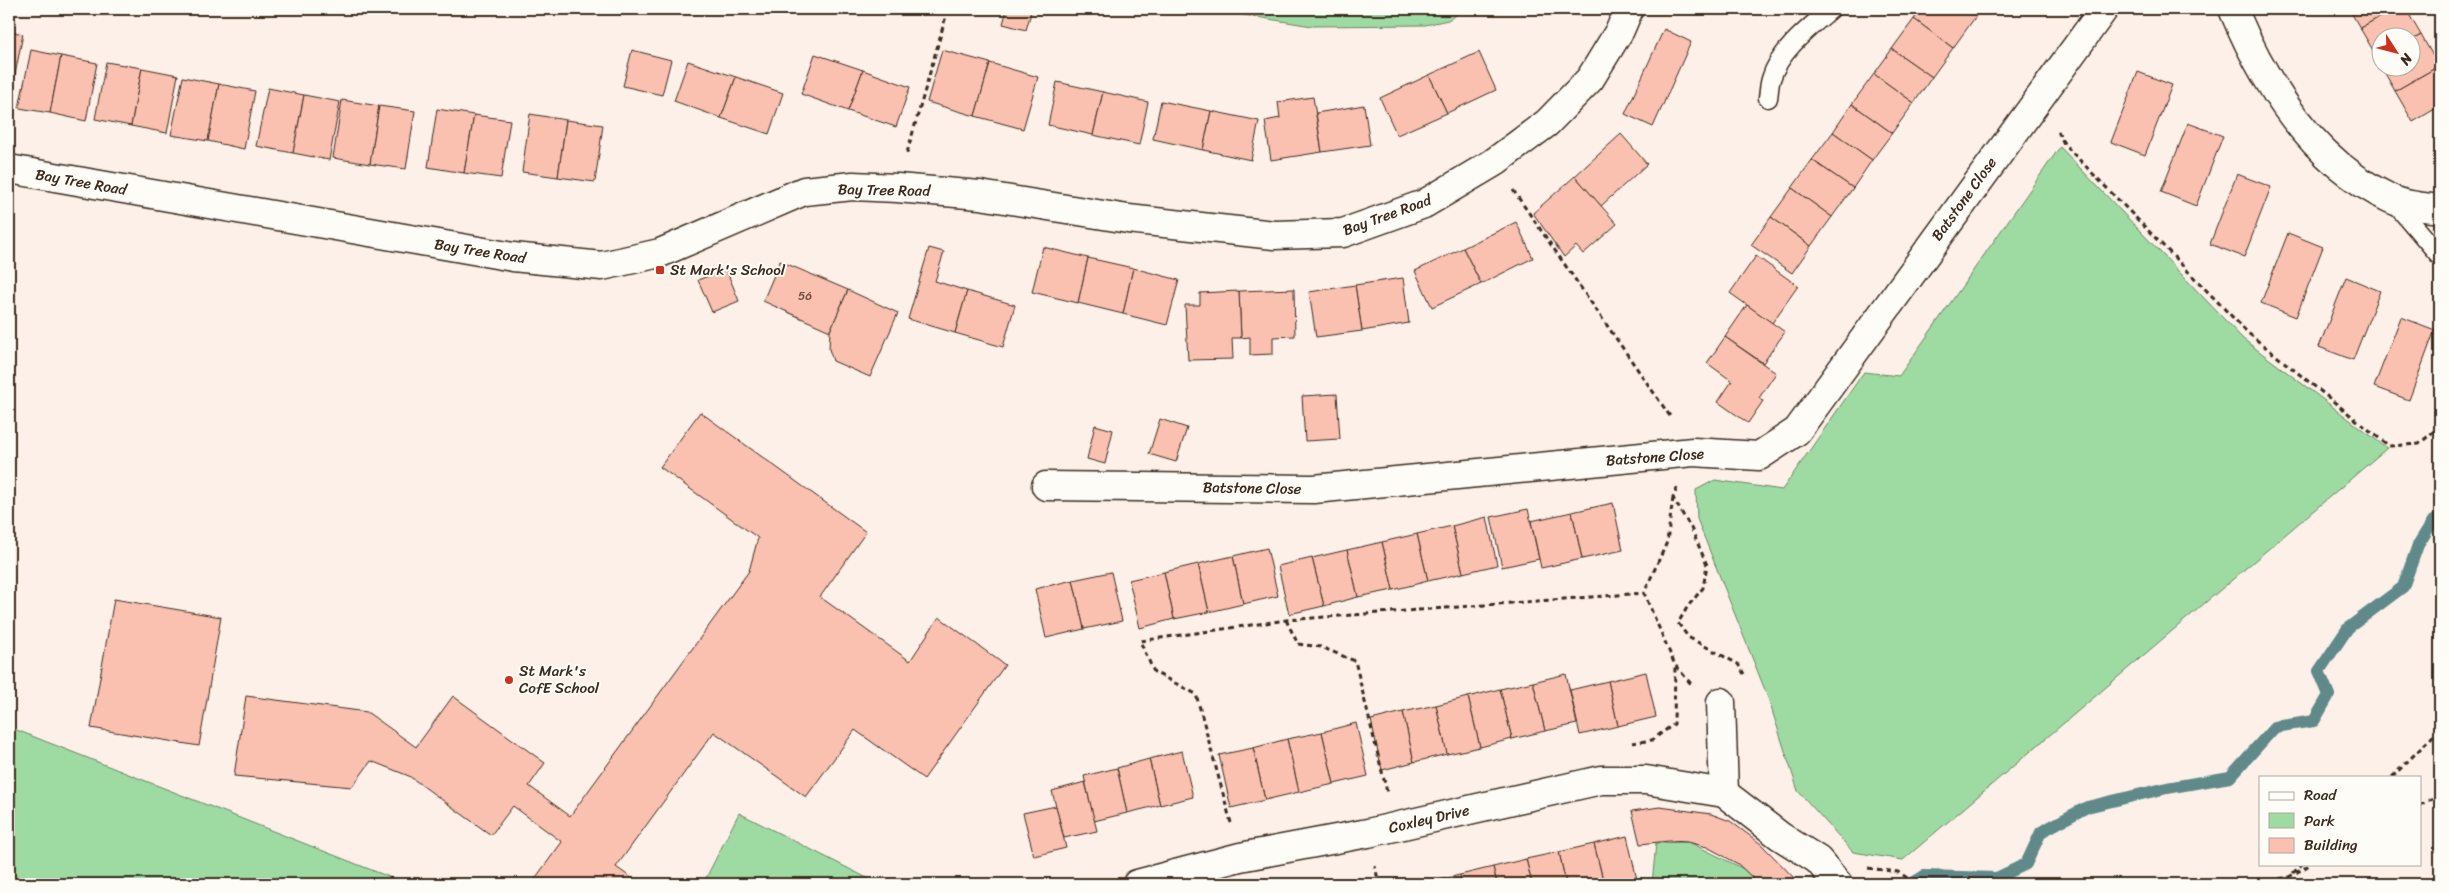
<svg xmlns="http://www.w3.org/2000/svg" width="2449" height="893" viewBox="0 0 2449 893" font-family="Sriracha,sans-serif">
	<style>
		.green { fill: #9edba2; stroke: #6c8260 }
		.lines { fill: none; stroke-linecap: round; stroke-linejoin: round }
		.stream { stroke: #608989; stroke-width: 12 }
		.building { fill: #fac1b0; stroke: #3b2a1e }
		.lane-casing { stroke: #3b2a1e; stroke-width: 21 }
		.street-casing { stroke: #3b2a1e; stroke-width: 31 }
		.path { stroke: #3b2a1e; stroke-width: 3; stroke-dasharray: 5 4; stroke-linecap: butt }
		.lane { stroke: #fdfcf7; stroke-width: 18 }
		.street { stroke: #fdfcf7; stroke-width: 28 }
		.poi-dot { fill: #c8321e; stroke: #fdfcf7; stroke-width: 2 }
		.labels { text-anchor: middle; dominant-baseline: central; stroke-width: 4; stroke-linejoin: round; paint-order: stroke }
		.number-label { font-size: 12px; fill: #6b5042 }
		.street-label { font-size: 15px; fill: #3b2a1e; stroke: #fdfcf7 }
		.poi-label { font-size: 15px; fill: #3b2a1e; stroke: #fdfcf7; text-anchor: start }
	</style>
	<rect width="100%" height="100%" fill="#fcf0e9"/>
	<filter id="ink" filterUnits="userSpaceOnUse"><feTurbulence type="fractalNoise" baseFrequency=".02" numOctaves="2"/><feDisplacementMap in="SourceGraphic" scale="10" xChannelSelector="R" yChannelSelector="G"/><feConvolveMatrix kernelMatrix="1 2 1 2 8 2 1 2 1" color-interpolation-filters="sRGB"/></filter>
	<g filter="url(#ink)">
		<g class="green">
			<polygon points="1207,9 1466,9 1448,20 1425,25 1312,26"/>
			<polygon points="2060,147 2243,339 2387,448 1903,860 1853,852 1798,791 1767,695 1697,519 1696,490 1715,480 1782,490 1864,372 1899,376"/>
			<polygon points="9,727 407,884 9,884"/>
			<polygon points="739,813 879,884 703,884"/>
			<polygon points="1689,842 1746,870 1757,884 1652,884 1656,843"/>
		</g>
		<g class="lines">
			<polyline class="stream" points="1911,884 1924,876 1997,878 2026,864 2041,832 2087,807 2167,788 2230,777 2275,727 2314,721 2329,695 2319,671 2348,628 2403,587 2418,545 2433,521 2440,518"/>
		</g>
		<g class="building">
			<polygon points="1007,9 1032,9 1026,30 1003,24"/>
			<polygon points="1921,9 1967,9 1976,16 1953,48 1914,19"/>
			<polygon points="2349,9 2394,9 2360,28"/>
			<polygon points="2394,9 2406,9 2421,35 2412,40 2412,38 2382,38 2382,57 2378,59 2360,28"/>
			<polygon points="1914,19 1953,48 1932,77 1892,49"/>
			<polygon points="1664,29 1691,42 1653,127 1625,114"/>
			<polygon points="9,31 23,34 9,105"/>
			<polygon points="2421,35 2439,66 2395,91 2382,68 2412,68 2412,40"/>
			<polygon points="1892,49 1932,77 1914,103 1874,74"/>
			<polygon points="31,50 61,56 50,113 19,108"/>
			<polygon points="632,50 671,60 662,95 623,86"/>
			<polygon points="942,50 990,63 975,116 927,102"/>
			<polygon points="1479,52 1496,90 1447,113 1429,75"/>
			<polygon points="815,54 863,70 848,111 801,94"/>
			<polygon points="61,56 97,63 86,121 50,113"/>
			<polygon points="688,61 736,77 721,118 674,101"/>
			<polygon points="106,62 142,68 131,126 95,119"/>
			<polygon points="990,63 1038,77 1023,129 975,116"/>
			<polygon points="2439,66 2440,106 2413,122 2395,91"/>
			<polygon points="142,68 178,75 167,133 131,126"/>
			<polygon points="863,70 910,87 896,127 848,111"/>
			<polygon points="2138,72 2172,85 2145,155 2111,142"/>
			<polygon points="1874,74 1914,103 1892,133 1852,104"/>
			<polygon points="1429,75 1447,113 1397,135 1380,98"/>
			<polygon points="183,77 219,84 208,141 171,135"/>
			<polygon points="736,77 783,93 769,134 721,118"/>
			<polygon points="1057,82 1103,92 1093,135 1048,125"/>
			<polygon points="219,84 255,91 244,149 208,141"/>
			<polygon points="268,88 304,95 293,153 256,146"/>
			<polygon points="1103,92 1148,102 1139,145 1093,135"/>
			<polygon points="304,95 340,102 329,160 293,153"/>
			<polygon points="1313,97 1322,152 1271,160 1265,121 1280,118 1278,102"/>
			<polygon points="342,100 379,106 370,164 333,158"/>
			<polygon points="1161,101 1211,111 1203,150 1153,139"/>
			<polygon points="1852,104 1892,133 1872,160 1833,132"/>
			<polygon points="1364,105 1370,145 1322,152 1316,113"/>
			<polygon points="379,106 415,111 406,169 370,164"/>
			<polygon points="437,109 474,115 464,173 428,167"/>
			<polygon points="1211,111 1259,121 1251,160 1203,150"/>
			<polygon points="530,114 566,120 558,177 522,172"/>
			<polygon points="474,115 510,120 501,178 464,173"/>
			<polygon points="566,120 603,125 595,182 558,177"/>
			<polygon points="2188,123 2223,136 2196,206 2161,192"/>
			<polygon points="1833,132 1872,160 1853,188 1812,160"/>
			<polygon points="1621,134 1647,164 1601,206 1575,176"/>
			<polygon points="1812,160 1853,188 1832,217 1792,188"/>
			<polygon points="2237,174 2271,187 2244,257 2210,244"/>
			<polygon points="1575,176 1617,224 1583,254 1576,246 1564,257 1533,213"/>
			<polygon points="1792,188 1832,217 1811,246 1771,217"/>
			<polygon points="1771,217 1811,246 1792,273 1751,245"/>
			<polygon points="1516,222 1533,258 1481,284 1463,248"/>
			<polygon points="2288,233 2323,247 2296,317 2261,303"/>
			<polygon points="1043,247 1088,258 1078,303 1032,292"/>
			<polygon points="929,248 944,252 935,281 967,291 955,333 908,319"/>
			<polygon points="1463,248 1481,284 1432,307 1415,271"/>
			<polygon points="1756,256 1798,286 1772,323 1730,293"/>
			<polygon points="1088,258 1133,268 1123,314 1078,303"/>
			<polygon points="780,261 848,290 830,331 763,301"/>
			<polygon points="1133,268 1179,280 1167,325 1123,314"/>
			<polygon points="726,269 739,301 712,312 698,280"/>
			<polygon points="2346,277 2380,291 2353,360 2319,347"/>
			<polygon points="1403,278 1409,323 1362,331 1355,285"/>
			<polygon points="1355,285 1362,331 1316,337 1309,292"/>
			<polygon points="1294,289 1295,336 1273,337 1273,354 1250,355 1250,337 1241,338 1239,291"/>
			<polygon points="848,290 898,313 870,377 833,361 829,349 830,331"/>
			<polygon points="967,291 1015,305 1003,347 955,333"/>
			<polygon points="1239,291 1241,338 1232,338 1233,359 1188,360 1185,305 1200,305 1200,293"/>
			<polygon points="1747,305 1785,332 1763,363 1725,337"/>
			<polygon points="2401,317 2435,330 2409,400 2374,387"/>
			<polygon points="1725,337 1776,373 1759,398 1763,401 1748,423 1718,402 1732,381 1707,363"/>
			<polygon points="1337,394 1340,439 1305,441 1302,396"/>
			<polygon points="700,412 866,532 820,597 910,661 939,617 1005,665 924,779 855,730 806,797 714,732 616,867 640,884 531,884 562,842 513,806 491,835 409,776 371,761 352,787 234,776 246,696 367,712 416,747 453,696 545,763 529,786 570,816 749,571 758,538 660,467"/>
			<polygon points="1160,419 1187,428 1176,462 1149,454"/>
			<polygon points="1095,425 1113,430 1105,464 1087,459"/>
			<polygon points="1613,503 1623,550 1582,559 1572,512"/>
			<polygon points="1528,509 1539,559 1502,567 1491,517"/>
			<polygon points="1572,512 1582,559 1541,568 1531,521"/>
			<polygon points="1487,517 1497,565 1463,573 1452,526"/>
			<polygon points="1452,526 1463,573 1428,581 1417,534"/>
			<polygon points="1417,534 1428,581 1393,590 1382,542"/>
			<polygon points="1382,542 1393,590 1358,597 1347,550"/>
			<polygon points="1267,548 1278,596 1243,604 1233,556"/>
			<polygon points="1347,550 1358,597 1324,606 1312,558"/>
			<polygon points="1233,556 1243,604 1209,612 1198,564"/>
			<polygon points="1312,558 1324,606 1289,614 1278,566"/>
			<polygon points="1198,564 1209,612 1174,619 1164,572"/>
			<polygon points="1111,572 1122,621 1084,629 1073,580"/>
			<polygon points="1164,572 1174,619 1140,628 1129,580"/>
			<polygon points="1073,580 1084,629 1046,638 1035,589"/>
			<polygon points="114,599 221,617 199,746 91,728"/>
			<polygon points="1646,672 1656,717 1618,726 1608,681"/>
			<polygon points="1566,674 1577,724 1545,731 1533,682"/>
			<polygon points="1608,681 1618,726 1580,735 1570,690"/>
			<polygon points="1533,682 1545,731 1512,739 1500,689"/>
			<polygon points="1500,689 1512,739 1480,747 1468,697"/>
			<polygon points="1468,697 1480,747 1447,754 1436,705"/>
			<polygon points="1436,705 1447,754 1414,762 1403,712"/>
			<polygon points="1403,712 1414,762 1382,770 1371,720"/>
			<polygon points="1356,723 1368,776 1334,784 1322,732"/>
			<polygon points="1322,732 1334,784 1299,792 1287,739"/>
			<polygon points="1287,739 1299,792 1265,800 1253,748"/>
			<polygon points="1253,748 1265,800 1231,808 1219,755"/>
			<polygon points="1182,751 1193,797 1160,805 1149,759"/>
			<polygon points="1149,759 1160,805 1127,813 1117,768"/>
			<polygon points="1117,768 1127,813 1094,821 1084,776"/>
			<polygon points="1085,782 1097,831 1064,838 1052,791"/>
			<polygon points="1056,806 1066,848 1034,856 1023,813"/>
			<polygon points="1660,807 1711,814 1730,821 1761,844 1800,884 1759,884 1738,864 1722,855 1707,847 1688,842 1669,841 1640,844 1632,811"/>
			<polygon points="1627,836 1638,884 1604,884 1594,844"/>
			<polygon points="1594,844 1604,884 1566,884 1559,852"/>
			<polygon points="1559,852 1566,884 1532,884 1526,859"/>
			<polygon points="1526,859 1532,884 1497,884 1493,867"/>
			<polygon points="1493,867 1497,884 1462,884 1460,875"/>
			<polygon points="1460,875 1462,884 1425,884 1425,883"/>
		</g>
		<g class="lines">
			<defs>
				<g id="lane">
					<path d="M1768 98C1769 92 1769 85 1771 79 1779 51 1810 27 1831 9"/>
					<polyline points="2393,201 2440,256"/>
				</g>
				<g id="street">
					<path d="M2233 9C2265 85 2314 163 2391 199 2405 206 2425 207 2440 209"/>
					<polyline points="9,169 513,257 602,266 660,253 804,191 853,186 897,188 980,195 1128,219 1274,235 1343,233 1424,204 1493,163 1547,123 1590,79 1620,30 1629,9"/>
					<polyline points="1046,486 1314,489 1693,452 1759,456 1797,431 2104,9"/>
					<polyline points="1721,702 1724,793"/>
					<polyline points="1137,884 1240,857 1368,833 1601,780 1646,780 1724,793 1780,836 1818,860 1838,884"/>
				</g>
			</defs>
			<use href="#lane" class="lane-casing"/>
			<use href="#street" class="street-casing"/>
			<g class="path">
				<polyline points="2058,131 2064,144 2248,333 2389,446 2419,444 2440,426"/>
				<polyline points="907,153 948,9"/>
				<polyline points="1513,190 1672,419"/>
				<polyline points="1677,488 1673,498 1691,528 1707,565 1703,588 1688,606 1678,623 1688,637 1738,664 1744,674"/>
				<polyline points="1673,498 1667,542 1644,593 1675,665 1692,685"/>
				<polyline points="1286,620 1298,644 1321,647 1355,661 1387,792"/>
				<polyline points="1632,743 1652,740 1674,724 1675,665"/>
				<polyline points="2392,777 2440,729"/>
				<polyline points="2420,805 2440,794"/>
				<polyline points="1231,823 1196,694 1154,672 1140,641 1286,620 1644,593"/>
				<polyline points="1868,868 1898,872 1917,884"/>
				<polyline points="2293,873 2302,864"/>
				<polyline points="1368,884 1379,884 1375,866"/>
				<polyline points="2253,884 2289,877 2311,864"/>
			</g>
			<use href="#lane" class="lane"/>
			<use href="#street" class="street"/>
		</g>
	</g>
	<g class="poi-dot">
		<rect x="655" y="265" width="10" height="10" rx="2.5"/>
		<circle cx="509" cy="680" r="5"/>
	</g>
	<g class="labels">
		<g class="number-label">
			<text x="805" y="296">56</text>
		</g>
		<g class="street-label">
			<text transform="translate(81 182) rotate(10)">Bay Tree Road</text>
			<text transform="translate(884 190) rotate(1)">Bay Tree Road</text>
			<text transform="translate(1964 199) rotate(-54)">Batstone Close</text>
			<text transform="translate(1387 215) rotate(-20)">Bay Tree Road</text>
			<text transform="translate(480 251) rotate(9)">Bay Tree Road</text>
			<text transform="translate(1655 457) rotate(-4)">Batstone Close</text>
			<text transform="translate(1252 488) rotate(1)">Batstone Close</text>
			<text transform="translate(1429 819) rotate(-13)">Coxley Drive</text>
		</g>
		<g class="poi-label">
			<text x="670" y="270">St Mark's School</text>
			<text x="519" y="671">St Mark's<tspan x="519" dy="17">CofE School</tspan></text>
		</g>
	</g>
	<rect width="2449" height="893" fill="none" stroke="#fdfcf7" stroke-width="30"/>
	<rect x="15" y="15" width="2419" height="863" fill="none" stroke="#3b2a1e" stroke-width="2" filter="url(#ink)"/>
	<rect x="2259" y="776" width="162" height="90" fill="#fdfcf7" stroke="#afa8a0"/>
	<rect x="2269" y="792" width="25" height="8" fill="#fdfcf7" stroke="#afa8a0"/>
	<text x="2304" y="800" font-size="15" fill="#3b2a1e">Road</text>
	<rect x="2269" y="813" width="25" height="15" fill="#9edba2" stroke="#afa8a0"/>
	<text x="2304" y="826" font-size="15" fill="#3b2a1e">Park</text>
	<rect x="2269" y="838" width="25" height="15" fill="#fac1b0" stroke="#afa8a0"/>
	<text x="2304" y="850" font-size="15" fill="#3b2a1e">Building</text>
	<g transform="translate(2396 52) rotate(126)"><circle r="24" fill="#fdfcf7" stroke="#afa8a0"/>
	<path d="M0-4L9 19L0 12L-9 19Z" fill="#c8321e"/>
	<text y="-8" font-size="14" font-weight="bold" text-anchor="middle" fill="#3b2a1e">N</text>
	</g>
</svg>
